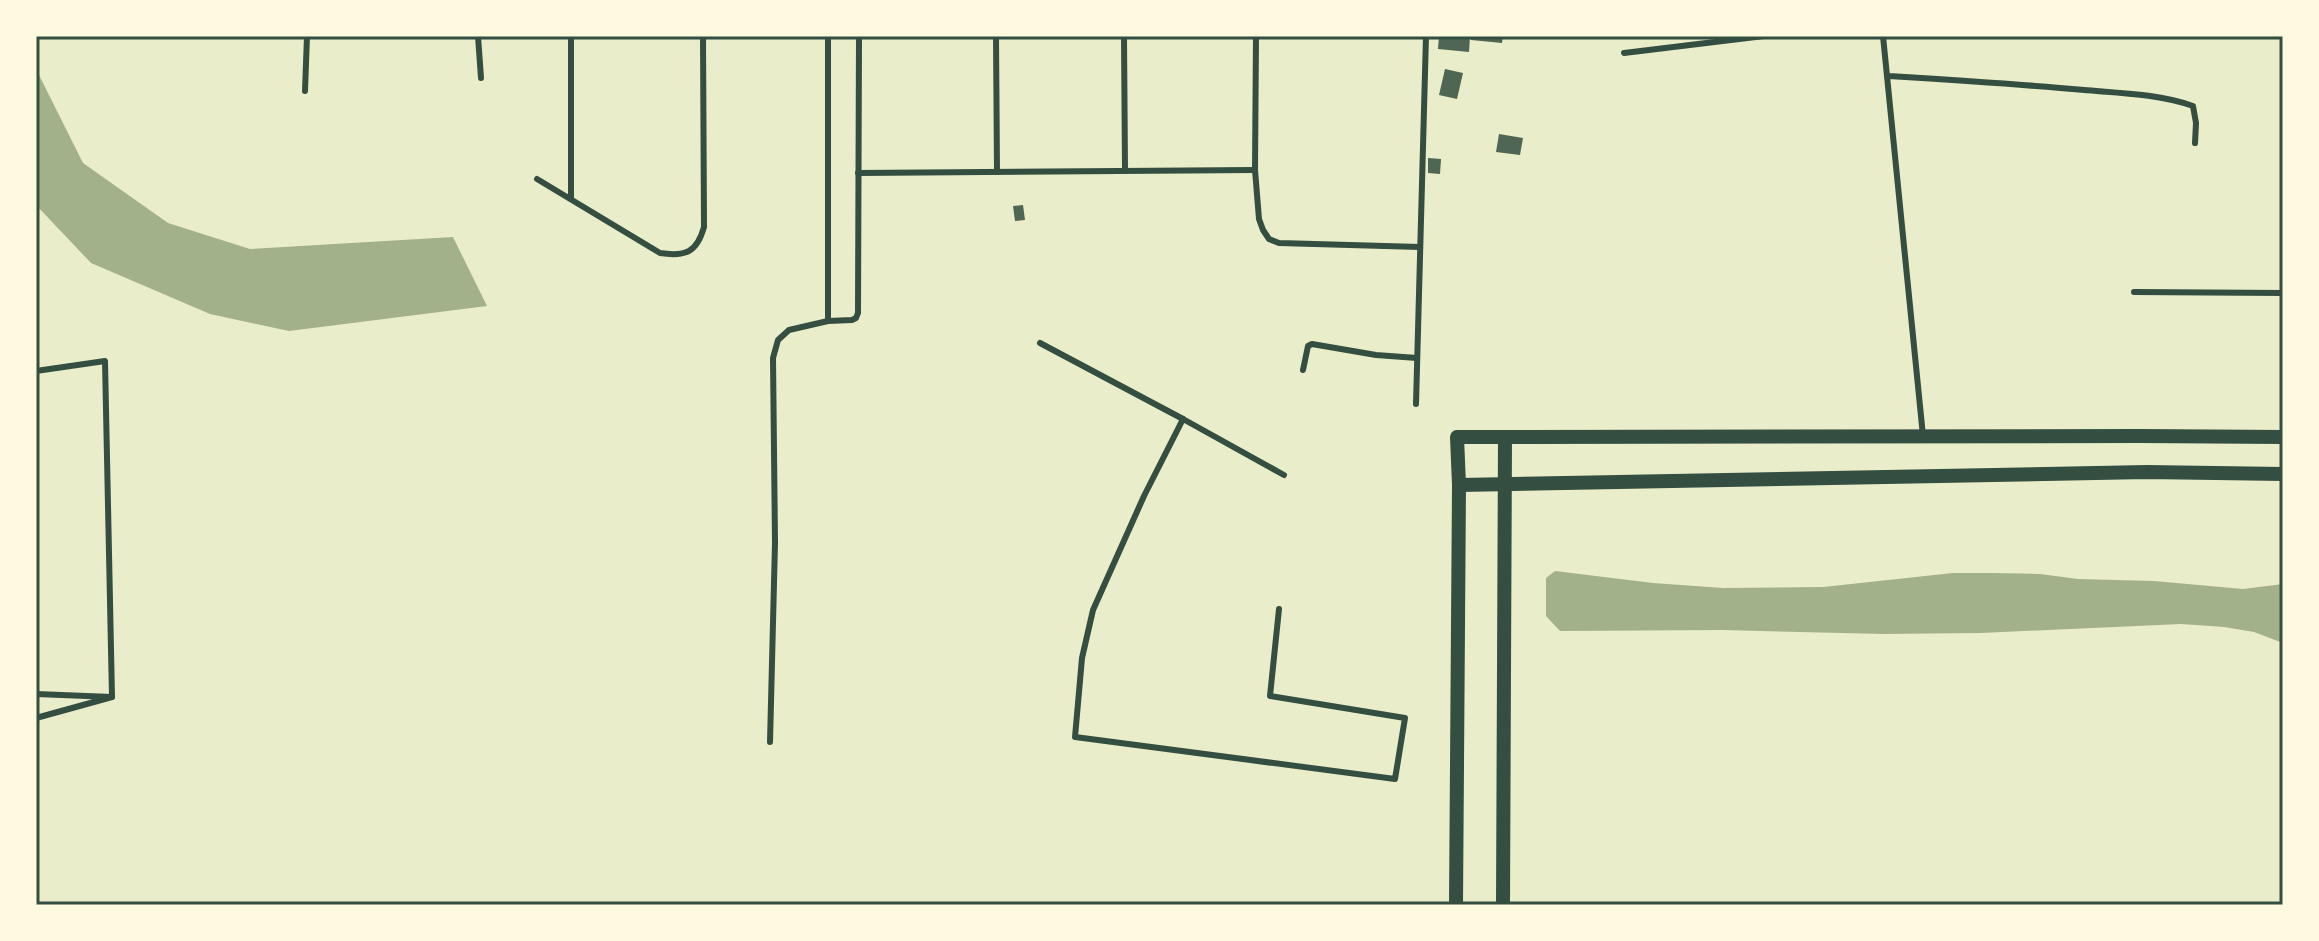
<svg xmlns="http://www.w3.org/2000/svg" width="2319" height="941" viewBox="0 0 2319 941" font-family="Inter,sans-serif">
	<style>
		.water { fill: #a3b18a }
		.building { fill: #4f6655 }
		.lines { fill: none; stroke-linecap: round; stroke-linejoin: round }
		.service { stroke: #344e41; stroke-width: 6 }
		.tertiary { stroke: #344e41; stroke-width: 14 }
		.neatline { fill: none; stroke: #344e41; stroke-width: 3 }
	</style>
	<rect width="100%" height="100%" fill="#e9edc9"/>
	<g class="water">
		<polygon points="36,69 83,163 168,223 250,249 453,237 487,306 289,331 210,314 91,263 36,205"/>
		<polygon points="1555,571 1653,583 1723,588 1823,587 1953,573 1993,573 2040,574 2078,579 2154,581 2243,589 2283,584 2283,643 2254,632 2224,627 2181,624 1981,633 1884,634 1722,630 1560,631 1546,616 1546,578"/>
	</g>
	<g class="building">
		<polygon points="1439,36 1470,36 1469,52 1438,49"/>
		<polygon points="1471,36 1503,36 1502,43 1471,40"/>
		<polygon points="1445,69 1463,73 1457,99 1439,95"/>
		<polygon points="1499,134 1523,138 1520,155 1496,152"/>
		<polygon points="1428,158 1441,159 1440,174 1428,173"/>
		<polygon points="1023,205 1025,220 1015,221 1013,206"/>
	</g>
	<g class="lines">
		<g class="service">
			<polyline points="478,36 481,78"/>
			<polyline points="571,36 571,199"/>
			<polyline points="996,36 997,172"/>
			<polyline points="1124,36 1125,170"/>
			<polyline points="1256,36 1255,170 1259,219 1263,230 1269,239 1279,243 1420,247"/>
			<polyline points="1883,36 1923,436"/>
			<polyline points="1624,53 1764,36"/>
			<path d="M1887 76C1952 80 2018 84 2084 90 2119 93 2159 94 2193 106L2196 123 2195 143"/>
			<polyline points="305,91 307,36"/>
			<polyline points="858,173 1255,170"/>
			<path d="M537 179 660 253C686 257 697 252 704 227L703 36"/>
			<polyline points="2134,292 2283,293"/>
			<polyline points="828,321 828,36"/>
			<polyline points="1040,343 1183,419"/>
			<polyline points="1303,370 1308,346 1312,344 1376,355 1417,358"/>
			<polyline points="36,371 105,361 112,697"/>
			<polyline points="1416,404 1426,36"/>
			<polyline points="1279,609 1270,696 1405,718 1395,779 1075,737 1082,658 1093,610 1144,496 1183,419 1284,475"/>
			<polyline points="36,694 112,697 36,718"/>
			<polyline points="770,742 775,543 773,358 778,340 789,330 828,321 852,320 856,318 858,313 859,36"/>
		</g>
		<g class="tertiary">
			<polyline points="1459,485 2147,472 2283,474"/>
			<polyline points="1456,905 1459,485 1457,437 2140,436 2283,437"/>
			<polyline points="1503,905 1505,438"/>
		</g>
	</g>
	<rect width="2319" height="941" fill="none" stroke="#fefae0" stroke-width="76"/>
	<rect x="38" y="38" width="2243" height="865" class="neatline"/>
</svg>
